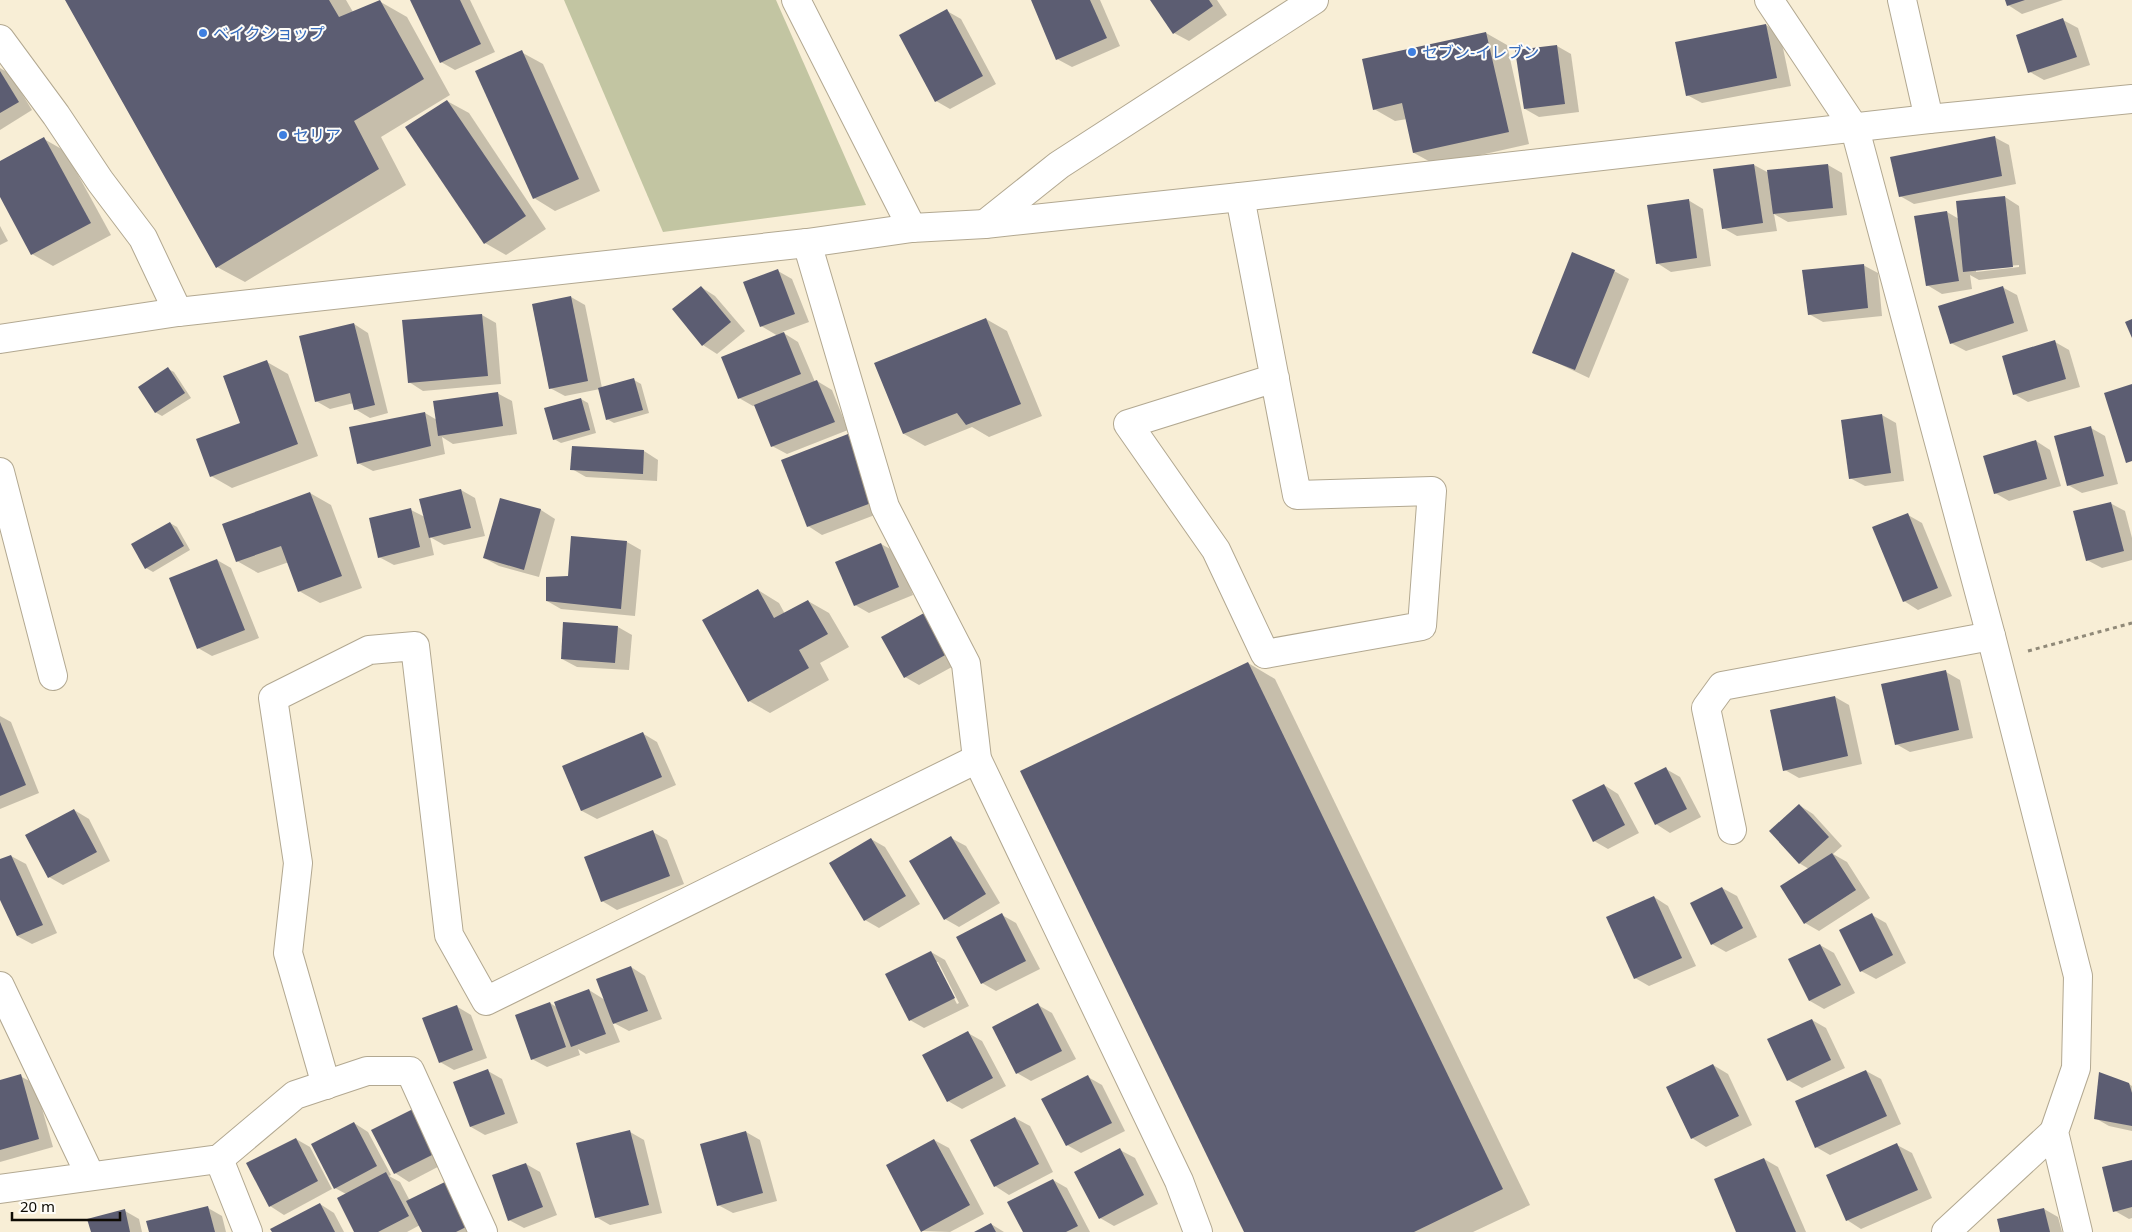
<svg xmlns="http://www.w3.org/2000/svg" width="2132" height="1232" viewBox="0 0 2132 1232" font-family="'Noto Sans','Noto Sans JP',sans-serif">
	<style>
		.green { fill: #c2c5a2 }
		.shadow { fill: #0003; fill-rule: evenodd }
		.building { fill: #5c5d72 }
		.lines { fill: none; stroke-linecap: round; stroke-linejoin: round }
		.minor-casing { stroke: #b2a891; stroke-width: 30 }
		.path { stroke: #908978; stroke-width: 3; stroke-dasharray: 4 4; stroke-linecap: butt }
		.minor { stroke: #fff; stroke-width: 28 }
		.shop-dot { fill: #3f7fe0; stroke: #fefcf7; stroke-width: 2 }
		.labels { text-anchor: middle; dominant-baseline: central; stroke-width: 4; stroke-linejoin: round; paint-order: stroke }
		.shop-label { font-size: 16px; fill: #366cbe; stroke: #fefcf7; text-anchor: start }
	</style>
	<rect width="100%" height="100%" fill="#f8eed6"/>
	<polygon class="green" points="564,0 776,0 866,205 663,232"/>
	<g class="shadow">
		<polygon points="66,0 346,0 353,12 379,1 407,17 450,95 381,137 406,185 245,282 217,267"/>
		<polygon points="412,0 470,0 495,52 455,70 441,62"/>
		<polygon points="1032,0 1100,0 1120,46 1072,67 1057,59"/>
		<polygon points="1152,0 1217,0 1227,15 1189,41 1174,33"/>
		<polygon points="2006,0 2063,0 2022,14 2008,5"/>
		<polygon points="947,11 961,19 996,84 950,109 936,101"/>
		<polygon points="2063,20 2078,28 2090,65 2044,80 2030,72"/>
		<polygon points="1766,25 1780,34 1791,86 1702,103 1687,95"/>
		<polygon points="1486,33 1507,45 1529,144 1436,165 1414,153 1407,119 1395,121 1374,109"/>
		<polygon points="1557,46 1571,54 1579,112 1539,117 1525,109"/>
		<polygon points="521,52 543,64 600,191 555,211 534,198"/>
		<polygon points="0,68 10,74 32,110 0,130"/>
		<polygon points="447,101 469,113 546,229 506,255 485,243"/>
		<polygon points="1994,137 2009,145 2016,184 1914,204 1900,196"/>
		<polygon points="44,139 65,151 111,235 53,266 32,254 0,195 0,163"/>
		<polygon points="1754,165 1769,173 1828,165 1842,173 1847,215 1788,222 1774,214 1777,231 1737,236 1723,228"/>
		<path d="M2005 197 2019 206 2026 274 1979 280 1970 275 1972 289 1942 294 1927 285 1947 212 1959 219ZM2019 265V267L1976 272V269Z"/>
		<polygon points="1688,200 1703,209 1711,266 1671,272 1657,263"/>
		<polygon points="0,226 8,241 0,245"/>
		<polygon points="1863,265 1878,273 1882,316 1823,322 1809,314"/>
		<polygon points="778,271 792,279 809,322 782,332 798,342 815,382 817,381 832,390 848,430 787,454 772,446 756,405 753,406 739,398 778,336 761,326"/>
		<polygon points="1614,271 1629,279 1589,378 1534,352"/>
		<polygon points="701,287 715,296 745,331 717,354 703,345 674,309"/>
		<polygon points="2002,287 2017,295 2028,331 1966,351 1951,343"/>
		<polygon points="571,297 585,305 602,388 634,380 641,384 649,413 614,423 607,419 600,389 565,396 550,388"/>
		<polygon points="482,315 496,323 501,384 423,391 409,382"/>
		<polygon points="986,319 1007,331 1042,416 989,437 972,427 925,446 904,434 876,364"/>
		<polygon points="354,324 368,333 388,413 370,418 355,409 354,403 330,409 316,401"/>
		<polygon points="2055,342 2069,350 2080,387 2028,402 2014,394"/>
		<polygon points="267,362 288,374 318,456 232,488 211,476 242,424"/>
		<polygon points="168,369 174,372 191,398 162,416 155,412"/>
		<polygon points="497,393 512,401 517,434 453,444 442,437 445,454 373,471 358,463 425,413 437,420"/>
		<polygon points="581,399 588,403 596,433 561,443 554,439"/>
		<polygon points="1882,415 1896,423 1904,481 1865,486 1850,478"/>
		<polygon points="2091,428 2105,436 2118,484 2082,493 2068,485"/>
		<polygon points="848,436 862,444 888,510 822,535 808,526"/>
		<polygon points="2036,441 2050,450 2061,486 2009,501 1995,493"/>
		<polygon points="644,451 658,460 657,481 586,477 572,469"/>
		<polygon points="461,490 475,498 485,536 444,545 430,537 434,555 394,565 379,557 411,510 425,517"/>
		<polygon points="310,493 331,505 362,588 320,603 299,591 289,562 258,573 237,561"/>
		<polygon points="501,500 541,510 555,519 539,577 499,566 484,558"/>
		<polygon points="2110,503 2125,511 2132,538 2132,560 2102,568 2087,560"/>
		<polygon points="1908,515 1922,523 1952,596 1918,610 1904,601"/>
		<polygon points="170,523 177,527 190,550 153,572 146,568"/>
		<polygon points="627,542 641,550 635,616 561,609 547,601 570,577"/>
		<polygon points="881,544 896,552 913,595 869,613 855,605"/>
		<polygon points="217,560 231,568 259,638 212,656 198,648"/>
		<polygon points="758,590 779,603 785,614 808,601 829,613 849,647 820,663 829,680 770,713 749,701"/>
		<polygon points="924,614 938,622 961,662 919,685 905,677"/>
		<polygon points="618,627 632,635 629,670 577,667 562,659"/>
		<polygon points="1248,663 1275,679 1530,1205 1473,1232 1245,1232"/>
		<polygon points="1946,672 1960,680 1973,738 1910,752 1896,744"/>
		<polygon points="1835,697 1849,705 1862,764 1799,778 1785,770"/>
		<polygon points="0,716 11,722 39,793 0,809"/>
		<polygon points="642,733 657,742 676,785 597,819 582,811 564,767"/>
		<polygon points="1666,769 1680,777 1701,817 1670,833 1656,824"/>
		<polygon points="1604,785 1618,794 1639,833 1608,849 1594,841"/>
		<polygon points="1799,805 1813,814 1842,846 1833,854 1847,862 1870,898 1819,931 1805,923 1809,869 1799,863"/>
		<polygon points="74,810 89,819 110,861 63,885 49,877"/>
		<polygon points="653,832 667,840 684,884 617,910 602,901"/>
		<polygon points="951,838 966,846 1000,903 959,927 945,919"/>
		<polygon points="871,839 885,847 920,904 879,928 865,920"/>
		<polygon points="11,856 26,864 57,933 32,944 17,936 0,897 0,861"/>
		<polygon points="1722,888 1737,896 1757,937 1726,952 1712,944"/>
		<polygon points="1654,897 1668,906 1696,966 1649,986 1635,978"/>
		<polygon points="1002,915 1016,923 1040,969 996,991 982,983"/>
		<polygon points="1872,915 1886,923 1906,963 1876,979 1861,971"/>
		<polygon points="1820,945 1834,953 1855,993 1824,1009 1810,1001 1790,960"/>
		<path d="M931 952 945 960 969 1006 924 1028 910 1020ZM935 962H938L959 1003 957 1004Z"/>
		<polygon points="631,967 645,976 662,1019 629,1031 612,1022 620,1042 586,1054 578,1049 580,1055 547,1067 532,1059 550,1003 558,1008 589,990 605,1000"/>
		<polygon points="1038,1005 1052,1013 1076,1059 1031,1081 1017,1073"/>
		<polygon points="456,1006 471,1015 487,1058 454,1070 440,1062"/>
		<polygon points="1812,1020 1826,1028 1845,1068 1802,1088 1788,1080"/>
		<polygon points="968,1033 982,1041 1006,1086 962,1109 948,1101"/>
		<polygon points="1713,1065 1728,1074 1752,1125 1706,1147 1692,1138"/>
		<polygon points="488,1071 502,1079 518,1123 485,1135 471,1127"/>
		<polygon points="1866,1071 1881,1079 1901,1124 1830,1155 1816,1147"/>
		<polygon points="20,1076 35,1084 53,1147 0,1162 0,1081"/>
		<polygon points="1088,1077 1102,1085 1125,1131 1081,1153 1067,1145"/>
		<polygon points="2129,1084 2132,1086 2132,1131 2109,1126 2095,1118"/>
		<polygon points="1015,1118 1030,1126 1053,1172 1009,1195 995,1186"/>
		<polygon points="354,1123 368,1132 391,1175 389,1176 400,1182 410,1201 486,1232 423,1232 420,1225 407,1232 356,1232 346,1194 335,1188"/>
		<polygon points="373,1131 451,1160 409,1182 395,1173"/>
		<polygon points="630,1132 644,1140 662,1213 610,1225 596,1217"/>
		<polygon points="746,1132 760,1140 777,1201 733,1213 718,1205"/>
		<polygon points="296,1139 310,1147 332,1189 284,1215 270,1206"/>
		<polygon points="934,1140 949,1148 984,1214 950,1232 922,1231"/>
		<polygon points="1897,1145 1912,1153 1932,1198 1861,1229 1847,1220"/>
		<polygon points="1120,1150 1135,1158 1158,1204 1114,1226 1100,1218"/>
		<polygon points="1764,1159 1778,1167 1806,1232 1738,1232"/>
		<polygon points="2132,1161 2132,1218 2129,1219 2115,1211"/>
		<polygon points="526,1164 540,1172 557,1215 524,1228 509,1220"/>
		<polygon points="1053,1180 1067,1188 1090,1232 1024,1232"/>
		<polygon points="320,1204 334,1213 344,1232 273,1232"/>
		<polygon points="208,1208 222,1216 226,1232 150,1232"/>
		<polygon points="2044,1209 2058,1217 2062,1232 2002,1232"/>
		<polygon points="125,1211 139,1219 142,1232 92,1232"/>
		<polygon points="991,1224 1004,1232 976,1232"/>
	</g>
	<g class="building">
		<polygon points="65,0 329,0 339,17 380,0 424,79 354,121 379,169 216,268"/>
		<polygon points="410,0 460,0 481,44 440,63"/>
		<polygon points="1031,0 1090,0 1107,38 1056,60"/>
		<polygon points="1150,0 1209,0 1213,6 1173,34"/>
		<polygon points="2005,0 2025,0 2007,6"/>
		<polygon points="947,9 983,76 935,102 899,35"/>
		<polygon points="2063,18 2077,57 2028,73 2016,35"/>
		<polygon points="1766,24 1777,78 1686,96 1675,42"/>
		<polygon points="1486,32 1509,132 1413,153 1402,103 1373,110 1362,59"/>
		<polygon points="1557,45 1565,104 1524,109 1515,50"/>
		<polygon points="522,50 579,179 533,199 475,71"/>
		<polygon points="0,71 19,102 0,113"/>
		<polygon points="447,100 526,216 484,244 405,127"/>
		<polygon points="1995,136 2002,176 1899,197 1890,157"/>
		<polygon points="44,137 91,223 31,255 0,197 0,161"/>
		<polygon points="1754,164 1763,223 1722,229 1713,169"/>
		<polygon points="1828,164 1833,208 1773,214 1767,170"/>
		<polygon points="2005,196 2013,267 1963,272 1956,201"/>
		<polygon points="1689,199 1697,258 1656,264 1647,205"/>
		<polygon points="1947,211 1959,281 1926,286 1914,216"/>
		<polygon points="1572,252 1615,270 1575,370 1532,353"/>
		<polygon points="1864,264 1868,308 1808,315 1802,270"/>
		<polygon points="778,269 795,314 760,327 743,282"/>
		<polygon points="701,286 731,322 702,346 672,309"/>
		<polygon points="2003,286 2014,323 1950,344 1938,306"/>
		<polygon points="571,296 588,381 549,389 532,304"/>
		<polygon points="482,314 488,376 408,383 402,320"/>
		<polygon points="986,318 1021,404 966,425 957,413 903,434 874,363"/>
		<polygon points="2132,319 2132,338 2125,322"/>
		<polygon points="354,323 375,405 354,410 350,393 315,402 299,336"/>
		<polygon points="784,332 801,374 738,399 721,357"/>
		<polygon points="2055,340 2066,379 2013,395 2002,356"/>
		<polygon points="267,360 298,444 210,477 196,439 240,423 223,376"/>
		<polygon points="168,367 185,393 155,413 138,387"/>
		<polygon points="634,378 643,410 606,420 598,388"/>
		<polygon points="817,380 835,422 771,447 754,405"/>
		<polygon points="2132,384 2132,461 2126,463 2104,393"/>
		<polygon points="498,392 503,426 438,436 433,401"/>
		<polygon points="581,398 590,430 553,440 544,408"/>
		<polygon points="425,412 431,446 357,464 349,427"/>
		<polygon points="1882,414 1891,473 1849,479 1841,420"/>
		<polygon points="2091,426 2104,476 2067,486 2054,436"/>
		<polygon points="848,434 874,502 807,527 781,460"/>
		<polygon points="2036,440 2047,479 1994,494 1983,456"/>
		<polygon points="572,446 644,450 643,474 570,470"/>
		<polygon points="461,489 471,528 429,538 419,499"/>
		<polygon points="310,492 342,576 298,592 281,546 236,562 222,524"/>
		<polygon points="500,498 541,509 524,570 483,558"/>
		<polygon points="2111,502 2124,551 2086,561 2073,511"/>
		<polygon points="411,508 420,547 378,558 369,518"/>
		<polygon points="1908,513 1938,588 1903,602 1872,527"/>
		<polygon points="170,522 184,546 145,569 131,544"/>
		<polygon points="571,536 627,541 621,609 546,601 546,577 568,576"/>
		<polygon points="881,543 899,587 854,606 835,562"/>
		<polygon points="217,559 245,630 197,649 169,578"/>
		<polygon points="758,589 774,618 808,600 828,634 799,650 809,668 748,702 702,620"/>
		<polygon points="924,613 947,654 904,678 881,637"/>
		<polygon points="563,622 618,626 615,663 561,659"/>
		<polygon points="1248,662 1503,1189 1414,1232 1244,1232 1020,771"/>
		<polygon points="1946,670 1959,730 1895,745 1881,684"/>
		<polygon points="1835,696 1848,756 1783,771 1770,710"/>
		<polygon points="0,722 26,785 0,796"/>
		<polygon points="643,732 662,777 581,811 562,766"/>
		<polygon points="1666,767 1687,809 1655,825 1634,783"/>
		<polygon points="1604,784 1625,825 1593,842 1572,800"/>
		<polygon points="1799,804 1829,837 1799,864 1769,831"/>
		<polygon points="74,809 97,852 48,878 25,835"/>
		<polygon points="653,830 670,876 601,902 584,857"/>
		<polygon points="951,836 986,894 944,920 909,861"/>
		<polygon points="871,838 906,896 864,921 829,863"/>
		<polygon points="1832,853 1856,890 1804,924 1780,886"/>
		<polygon points="11,855 43,925 17,936 0,900 0,859"/>
		<polygon points="1722,887 1743,928 1711,945 1690,903"/>
		<polygon points="1654,896 1682,958 1634,979 1606,917"/>
		<polygon points="1002,913 1026,961 981,984 956,937"/>
		<polygon points="1872,913 1893,955 1860,972 1839,930"/>
		<polygon points="1820,944 1841,985 1809,1001 1788,959"/>
		<polygon points="931,951 955,998 909,1021 885,974"/>
		<polygon points="631,966 648,1011 613,1024 596,979"/>
		<polygon points="589,989 606,1034 571,1047 554,1002"/>
		<polygon points="550,1002 566,1047 531,1060 515,1015"/>
		<polygon points="1038,1003 1062,1051 1016,1074 992,1027"/>
		<polygon points="457,1005 473,1050 439,1063 422,1018"/>
		<polygon points="1812,1019 1831,1060 1787,1081 1767,1039"/>
		<polygon points="968,1031 993,1078 947,1102 922,1055"/>
		<polygon points="1713,1064 1739,1116 1691,1139 1666,1087"/>
		<polygon points="488,1069 505,1114 470,1127 453,1082"/>
		<polygon points="1866,1070 1887,1116 1815,1148 1795,1101"/>
		<polygon points="2099,1072 2129,1083 2132,1093 2132,1126 2094,1119"/>
		<polygon points="21,1074 39,1139 0,1150 0,1080"/>
		<polygon points="1088,1075 1112,1123 1066,1146 1041,1099"/>
		<polygon points="415,1108 438,1152 394,1174 371,1130"/>
		<polygon points="1015,1117 1039,1164 994,1187 970,1140"/>
		<polygon points="354,1122 377,1166 334,1189 311,1144"/>
		<polygon points="630,1130 649,1205 595,1218 576,1143"/>
		<polygon points="746,1131 763,1193 717,1206 700,1144"/>
		<polygon points="296,1138 318,1181 269,1207 246,1163"/>
		<polygon points="934,1139 970,1205 921,1232 886,1165"/>
		<polygon points="1897,1143 1918,1190 1846,1221 1826,1175"/>
		<polygon points="1120,1148 1144,1195 1099,1219 1074,1172"/>
		<polygon points="1764,1158 1796,1232 1736,1232 1714,1179"/>
		<polygon points="2132,1160 2132,1207 2113,1212 2102,1167"/>
		<polygon points="526,1163 543,1207 508,1221 492,1175"/>
		<polygon points="386,1172 409,1216 378,1232 354,1232 337,1198"/>
		<polygon points="451,1179 474,1223 456,1232 422,1232 406,1201"/>
		<polygon points="1053,1179 1078,1226 1066,1232 1023,1232 1007,1202"/>
		<polygon points="320,1203 335,1232 272,1232 270,1229"/>
		<polygon points="208,1206 215,1232 149,1232 146,1221"/>
		<polygon points="2044,1208 2050,1232 2000,1232 1997,1219"/>
		<polygon points="125,1209 130,1232 91,1232 87,1219"/>
		<polygon points="991,1223 996,1232 974,1232"/>
	</g>
	<g class="lines">
		<defs>
			<g id="minor">
				<polyline points="796,0 912,228"/>
				<polyline points="1769,0 1855,129 1991,636 2078,976 2076,1068 2054,1132 2078,1232"/>
				<polyline points="1902,0 1929,119"/>
				<polyline points="0,39 56,115 100,181 143,238 178,312"/>
				<polyline points="1240,197 1297,495 1432,491 1422,626 1265,654 1216,550 1128,424 1275,378"/>
				<polyline points="985,224 1059,165 1314,0"/>
				<polyline points="807,243 885,507 966,664 977,759 1179,1181 1198,1232"/>
				<polyline points="0,339 178,312 807,243 912,228 985,224 1240,197 1929,119 2132,99"/>
				<polyline points="0,472 53,676"/>
				<polyline points="1732,830 1706,708 1722,686 1991,636"/>
				<polyline points="0,986 90,1175"/>
				<polyline points="326,1085 288,953 298,863 273,698 369,650 415,646 449,935 486,1001 977,759"/>
				<polyline points="219,1159 248,1232"/>
				<polyline points="0,1189 219,1159 295,1095 367,1071 410,1071 483,1232"/>
				<polyline points="1946,1232 2054,1132"/>
			</g>
		</defs>
		<use href="#minor" class="minor-casing"/>
		<polyline class="path" points="2028,651 2132,623"/>
		<use href="#minor" class="minor"/>
	</g>
	<g class="shop-dot">
		<circle cx="203" cy="33" r="5"/>
		<circle cx="1412" cy="52" r="5"/>
		<circle cx="283" cy="135" r="5"/>
	</g>
	<g class="labels">
		<g class="shop-label">
			<text x="213" y="33">ベイクショップ</text>
			<text x="1422" y="52">セブン-イレブン</text>
			<text x="293" y="135">セリア</text>
		</g>
	</g>
	<path d="M12 1212v8h108v-8" fill="none" stroke="#0e0b04" stroke-width="2.5"/>
	<text x="20" y="1212" font-size="15" fill="#0e0b04" stroke="#fefcf7" stroke-width="4" paint-order="stroke">20 m</text>
</svg>
